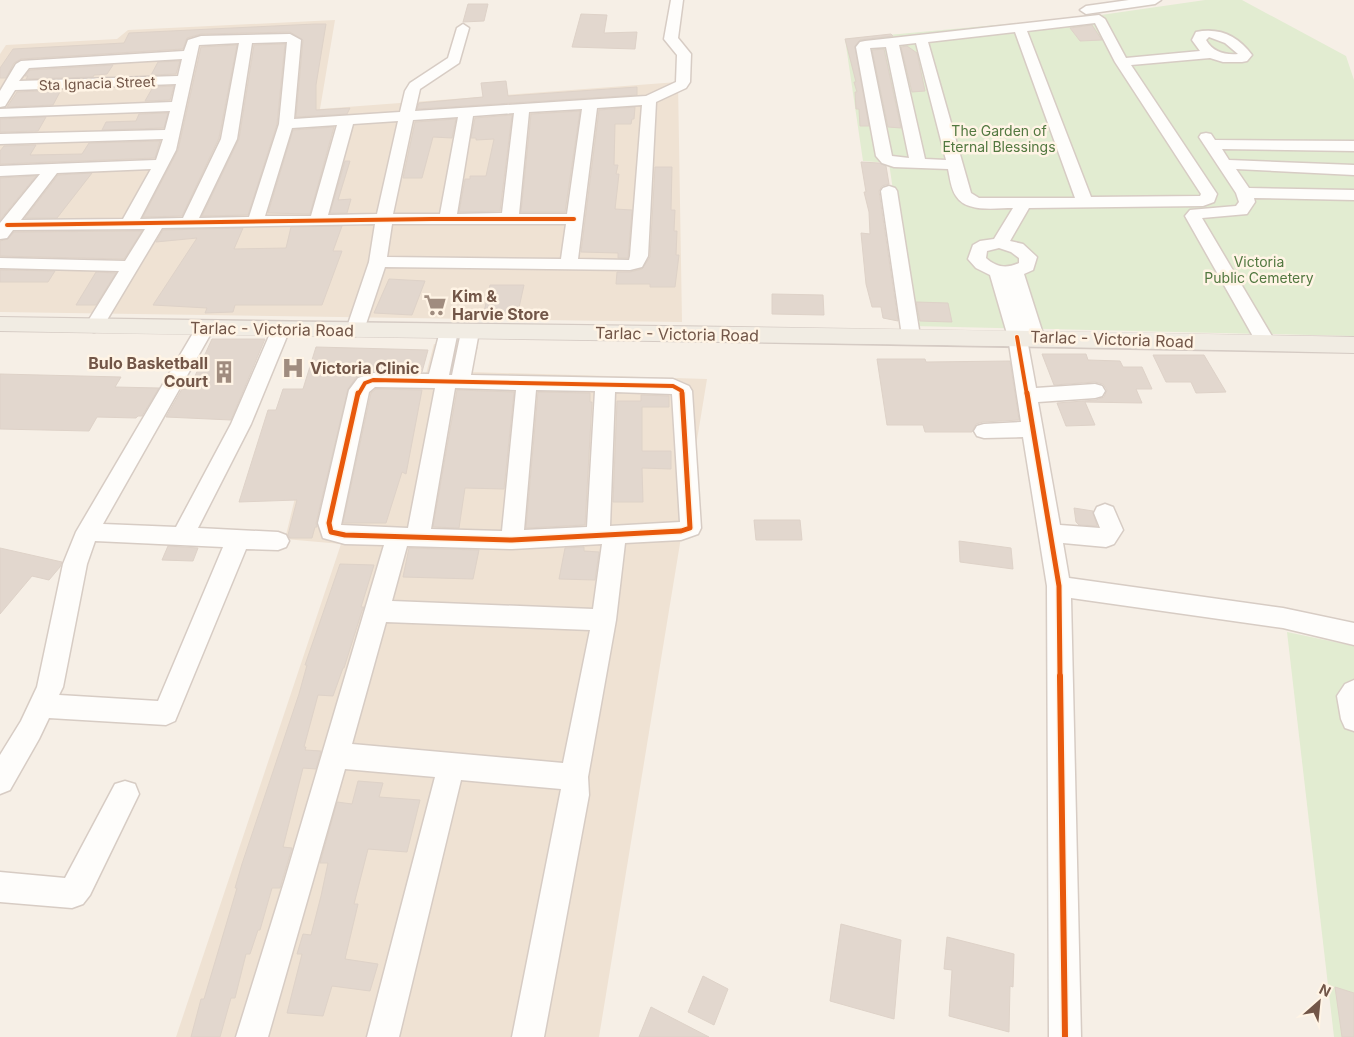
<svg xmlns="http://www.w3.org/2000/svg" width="1354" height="1037" viewBox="0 0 1354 1037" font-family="Inter,sans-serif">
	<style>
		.residential { fill: #efe2d3 }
		.green { fill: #e2ecd1 }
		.building { fill: #e2d7ce; stroke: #ded2c8 }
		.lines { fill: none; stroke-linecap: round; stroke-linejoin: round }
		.minor-casing { stroke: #d7ccc4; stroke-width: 3 }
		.major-casing { stroke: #d5cbc4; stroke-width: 2 }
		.minor { fill: #fefdfb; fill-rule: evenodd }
		.major { fill: #f1ece3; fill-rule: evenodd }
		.cycleway-far2-casing { stroke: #fff4e5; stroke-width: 6 }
		.cycleway-far1-casing { stroke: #fff4e5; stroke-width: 8 }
		.cycleway-casing { stroke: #fff4e5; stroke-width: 9 }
		.cycleway-far2 { stroke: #e8590c; stroke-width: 4 }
		.cycleway-far1 { stroke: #e8590c; stroke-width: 5 }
		.cycleway { stroke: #e8590c; stroke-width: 6 }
		.labels { text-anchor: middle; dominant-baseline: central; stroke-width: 5; stroke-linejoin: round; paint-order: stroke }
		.far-street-label { font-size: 14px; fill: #725648; stroke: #fff4e5 }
		.far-park-label { font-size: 14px; fill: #527840; stroke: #fff4e5 }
		.poi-label { font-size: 16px; font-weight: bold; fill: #725648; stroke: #fff4e5; text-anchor: start }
		.street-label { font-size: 16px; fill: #725648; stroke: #fff4e5 }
	</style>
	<rect width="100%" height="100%" fill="#f6efe6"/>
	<g class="residential">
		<polygon points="335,20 320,109 678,82 682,322 0,312 0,54 6,45 117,39 128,30"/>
		<polygon points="434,344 478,347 470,372 707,379 599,1037 176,1037 341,544 285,539 326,371 426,374"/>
	</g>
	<g class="green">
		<polygon points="1205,0 1242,0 1346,56 1354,80 1354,336 913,326 889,163 863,161 845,39 1094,16"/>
		<polygon points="1287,632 1354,646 1354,1037 1334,1037"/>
	</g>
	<g class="building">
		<polygon points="468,4 488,4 484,21 463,22"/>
		<polygon points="581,14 607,15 604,33 637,32 635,49 572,47"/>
		<polygon points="315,24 326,24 316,85 316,110 350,108 347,114 296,117 303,40 290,32 201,34 187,38 183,49 21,59 14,63 6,78 0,78 0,68 13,49 124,43 129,33"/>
		<polygon points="1092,25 1102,40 1080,41 1070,28"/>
		<polygon points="891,34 893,36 860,40 855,46 869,126 860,126 859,109 856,109 855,92 857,92 854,82 856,82 845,39"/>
		<polygon points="285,44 277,124 248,215 202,216 239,139 254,45"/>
		<polygon points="237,45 219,138 182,216 143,217 178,150 201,47"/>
		<polygon points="907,46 917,53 925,91 912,92 901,47"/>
		<polygon points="884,49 901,128 888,127 872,50"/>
		<polygon points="180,61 176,74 151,75 158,62"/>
		<polygon points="113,65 107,74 94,75 93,77 26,79 28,76 25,76 30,70"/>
		<polygon points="506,81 508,96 637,87 637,95 417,109 419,103 483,97 481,83"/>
		<polygon points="174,86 170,100 145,101 153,87"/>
		<polygon points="61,90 53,105 7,107 17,92"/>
		<polygon points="635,107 634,119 632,119 631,124 615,124 614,165 618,165 616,174 619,174 615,209 632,210 628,258 618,258 618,253 581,252 599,110"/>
		<polygon points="580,111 565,212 521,212 531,114"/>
		<polygon points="168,113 164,128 102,130 106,122 136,121 139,114"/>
		<polygon points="512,115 500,211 459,212 465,179 470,179 470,176 486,176 494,139 476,140 476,138 471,138 475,118"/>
		<polygon points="46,117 38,131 0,132 0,119"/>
		<polygon points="456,119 452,138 433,137 422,178 403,178 415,122"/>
		<polygon points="334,127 310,214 268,213 293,130"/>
		<polygon points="160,141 155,158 0,164 0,151 4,146 36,145 30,155 82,154 89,143"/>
		<polygon points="345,161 350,161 338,200 351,199 347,213 330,213"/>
		<polygon points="861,162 879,163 886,166 889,184 882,186 879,191 898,321 883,318 881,307 872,307 866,284 861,233 870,234 869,212 864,192 866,192"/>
		<polygon points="655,167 672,167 671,210 675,210 674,231 677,231 676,255 679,255 675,287 650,287 650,284 616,284 617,272 630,272 642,269 650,257"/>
		<polygon points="92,173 57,218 25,218 58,175"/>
		<polygon points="36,176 0,220 0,178"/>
		<polygon points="342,226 333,251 342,251 322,305 235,305 233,312 205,313 207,308 153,305 197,238 156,242 163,230 243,228 234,249 286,248 291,227"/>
		<polygon points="142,231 124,259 0,256 0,241 8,239 14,232"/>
		<polygon points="0,270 55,271 48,282 0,282"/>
		<polygon points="96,272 116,273 96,305 76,305"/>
		<polygon points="389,279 425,281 412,315 374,313"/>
		<polygon points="490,285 524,285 518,312 484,312"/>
		<polygon points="772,294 823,295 824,315 772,314"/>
		<polygon points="916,302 948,303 952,322 920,321"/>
		<polygon points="212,339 265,339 231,420 166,417 182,389 189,389"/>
		<polygon points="316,347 428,350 422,372 372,371 357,376 348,389 316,523 317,527 315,527 312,538 290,538 288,535 297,500 239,502 268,410 276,410 283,389 303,389"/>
		<polygon points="1042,354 1086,354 1088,360 1120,361 1123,367 1142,367 1152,389 1136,389 1142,403 1085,402 1095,425 1066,426 1057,403 1096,400 1104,397 1107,390 1103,384 1095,382 1054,385"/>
		<polygon points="1153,355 1204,355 1226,392 1196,393 1191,382 1166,382"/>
		<polygon points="877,359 925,359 926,362 1010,361 1019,420 983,422 976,424 972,432 925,432 923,425 887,425"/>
		<polygon points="0,374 121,377 115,387 159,388 142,416 138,416 136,418 97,417 89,431 0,429"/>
		<polygon points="376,389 422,390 406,474 402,472 386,523 343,523 371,393"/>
		<polygon points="457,390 514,392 504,489 465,488 459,528 433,527"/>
		<polygon points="538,392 590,393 590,402 592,402 585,525 526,528"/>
		<polygon points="641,395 669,396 669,407 642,407 642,451 671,451 671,469 642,468 643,502 613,502 617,401 641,401"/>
		<polygon points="1074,508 1093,511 1097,526 1079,525 1076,522"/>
		<polygon points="754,520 800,520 802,540 756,540"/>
		<polygon points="959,541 1011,548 1013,569 960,562"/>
		<polygon points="168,546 198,548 193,561 162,560"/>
		<polygon points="584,547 584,551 599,552 595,580 559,579 565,548"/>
		<polygon points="0,548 62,562 60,567 49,580 32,576 0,614"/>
		<polygon points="409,548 479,550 473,579 403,577"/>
		<polygon points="340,564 374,565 361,607 364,607 362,611 344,668 343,668 333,696 318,695 304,747 306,747 305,750 321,751 316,769 303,768 283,847 292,848 280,888 272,888 260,930 258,930 250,954 246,954 235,998 231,998 220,1037 191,1037 201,999 204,999 237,888 235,888 242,864 299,694 307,665 305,665"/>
		<polygon points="358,781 383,783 379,797 420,800 407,852 368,849 354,904 358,904 345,959 378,964 370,991 332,986 323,1016 287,1013 302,954 297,954 303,934 311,935 321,896 328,863 320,863 337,802 352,804"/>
		<polygon points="841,924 901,940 894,1019 830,1001"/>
		<polygon points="947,937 1014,954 1013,987 1010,986 1009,1032 949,1016 952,970 944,969"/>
		<polygon points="703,976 728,989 714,1025 688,1012"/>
		<polygon points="1335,987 1354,993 1354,1037 1342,1037"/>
		<polygon points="651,1007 709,1037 639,1037"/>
	</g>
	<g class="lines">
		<defs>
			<g id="minor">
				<path d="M671 0H683L678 38 691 54 690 82 686 88 656 102 648 256 642 267 630 270 385 267 364 330 362 334 355 336 348 334 346 330 369 262 375 224 162 228 101 330 94 332 87 330 85 326 119 271 0 268V258L125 261 145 229 13 230 7 238 0 239V223L40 174 0 176V166L156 160 163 139 0 144V134L165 130 170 111 0 117V109L172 102 176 84 15 90 5 106 0 107V91L16 64 21 61 184 51 188 40 201 36 290 34 301 40 294 119 400 112 405 91 410 83 448 58 457 28 463 24 469 28 459 63 420 89 415 111 646 96 676 82 677 55 664 39ZM287 42 279 124 249 217 199 218 237 139 252 43ZM239 43 221 139 183 218 140 219 176 150 199 45ZM182 59 178 76 19 81 29 68ZM642 105 630 256 629 260 578 259 597 108ZM582 109 567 214H519L529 112ZM514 113 502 213 457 214 473 116ZM458 117 440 214H393L413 120ZM398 121 377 214 328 215 353 124ZM337 125 311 216H265L292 128ZM151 169 123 219 21 220 57 173ZM392 224H566L561 259 387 257Z"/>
				<polygon points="1129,0 1161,0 1155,4 1086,14 1080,10 1086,6"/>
				<path d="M1099 15 1105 19 1126 58 1200 51 1192 40 1196 32C1219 27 1238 36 1252 55L1247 61 1242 62H1223L1210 58 1131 65 1217 194 1214 202 1203 206 1029 208 1010 241 1023 244 1037 257 1033 270 1024 274 1044 337 1042 341 1035 343 1027 339 1036 388 1095 384 1102 386 1105 391 1102 396 1095 398 1038 402 1060 525 1100 528 1094 513 1097 507 1105 504 1113 507 1123 530 1114 544 1106 547 1063 543 1069 578 1283 608 1354 623V645L1283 628 1071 598 1081 1037H1049L1047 586 1023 437 984 438 977 436 974 431 977 426 984 424 1021 422 1008 337 990 275 976 268 968 259 973 245 980 241 994 239 1013 208C996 208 966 213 956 196 951 189 950 178 948 169L894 167 882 163 876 156 856 47 860 42 865 41ZM1095 23 1115 62 1201 194 1200 196 1091 197 1027 31ZM1015 32 1075 198H979L971 193 928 42ZM1209 37 1225 43 1238 54C1224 55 1213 52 1206 40ZM916 43 946 160 925 159 899 45ZM886 47 909 158 892 156 870 48ZM999 248 1011 252 1019 258V263C1006 269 996 267 986 258L987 251Z"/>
				<polygon points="1206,133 1211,134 1215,140 1354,141 1354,151 1222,149 1229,160 1354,165 1354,175 1236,169 1249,188 1354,190 1354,200 1254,198 1255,202 1247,214 1202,218 1276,343 1273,347 1266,349 1259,347 1185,216 1190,210 1236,206 1239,202 1236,193 1199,137 1201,134"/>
				<polygon points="889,186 895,188 897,191 920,336 918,340 911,342 904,340 902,336 881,191 883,188"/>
				<path d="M205 322 212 324 214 328 103 524 176 527 231 424 272 329 274 325 281 323 288 325 290 329 251 424 198 528 278 532 286 535 289 541 286 547 278 550 246 549 175 721 166 725 49 718 39 739 10 790 0 794V755L21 721 37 687 63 564 76 532 196 328 198 324ZM95 541 223 547 158 701 59 695 63 687 87 564Z"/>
				<path d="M449 325 456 327 458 331 449 375H452L461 332 463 328 470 326 477 328 479 332 471 375 673 379 689 386 692 391 701 528 698 534 681 540 625 543 616 620 588 777 589 795 544 1037H512L561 789 461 780 399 1037H367L435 777 345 769 268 1037H236L285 879 384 545 345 544 323 538 318 523 349 390 358 378 373 373 429 374 440 331 442 327ZM375 387 435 388 408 528 341 525 369 392ZM455 388 516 390 502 531 431 529ZM536 390 595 391 587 527 524 530ZM615 392 672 394 680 522 610 526ZM602 544 593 609 392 601 407 546 512 549ZM386 622 590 630 563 763 352 744Z"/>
				<polygon points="1354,680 1354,731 1345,728 1341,719 1337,696 1345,684"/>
				<polygon points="125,781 135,784 139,794 90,895 83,904 72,908 0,902 0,872 65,878 115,784"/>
			</g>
			<path id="major" d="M0 317C451 325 903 327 1354 337V353C903 342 451 340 0 331Z"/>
		</defs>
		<use href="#minor" class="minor-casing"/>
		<use href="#major" class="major-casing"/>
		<use href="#minor" class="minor"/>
		<use href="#major" class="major"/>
		<defs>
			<g id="cycleway-far2">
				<polyline points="7,225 432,219 574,219"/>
				<polyline points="1017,337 1027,395"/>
				<polyline points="358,395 365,383 373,380 673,386 682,391 682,395"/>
			</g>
			<g id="cycleway-far1">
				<polyline points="358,393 329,523 331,532 345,535 512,540 681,531 690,528 682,393"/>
				<polyline points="1027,393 1059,586 1060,677"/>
			</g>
			<polyline id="cycleway" points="1060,676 1065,1037"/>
		</defs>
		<use href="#cycleway-far2" class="cycleway-far2-casing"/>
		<use href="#cycleway-far1" class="cycleway-far1-casing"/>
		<use href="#cycleway" class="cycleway-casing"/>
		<use href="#cycleway-far2" class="cycleway-far2"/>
		<use href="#cycleway-far1" class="cycleway-far1"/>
		<use href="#cycleway" class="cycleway"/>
	</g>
	<defs>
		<symbol id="supermarket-bare" viewBox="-9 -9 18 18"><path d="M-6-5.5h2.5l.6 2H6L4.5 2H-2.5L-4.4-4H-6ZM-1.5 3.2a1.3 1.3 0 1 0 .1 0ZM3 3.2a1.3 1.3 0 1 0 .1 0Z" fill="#a08c7f" stroke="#fff4e5" stroke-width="2.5" paint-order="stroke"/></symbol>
		<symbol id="hospital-bare" viewBox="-9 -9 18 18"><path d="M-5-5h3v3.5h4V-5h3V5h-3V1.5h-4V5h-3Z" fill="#a08c7f" stroke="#fff4e5" stroke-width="2.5" paint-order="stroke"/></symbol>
		<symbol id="building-bare" viewBox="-9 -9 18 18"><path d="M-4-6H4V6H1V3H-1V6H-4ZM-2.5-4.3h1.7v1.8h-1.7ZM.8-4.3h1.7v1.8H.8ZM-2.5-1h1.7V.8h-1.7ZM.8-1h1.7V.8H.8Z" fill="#a08c7f" stroke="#fff4e5" stroke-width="2.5" paint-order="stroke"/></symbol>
	</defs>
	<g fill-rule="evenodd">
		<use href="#supermarket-bare" x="419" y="289" width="32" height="32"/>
		<use href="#hospital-bare" x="277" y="352" width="32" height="32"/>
		<use href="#building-bare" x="208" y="356" width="32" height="32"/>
	</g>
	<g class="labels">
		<g class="far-street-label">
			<text transform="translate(97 83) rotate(-2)">Sta Ignacia Street</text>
		</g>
		<g class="far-park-label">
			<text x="999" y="130">The Garden of<tspan x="999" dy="16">Eternal Blessings</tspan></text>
			<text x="1259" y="261">Victoria<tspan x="1259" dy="16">Public Cemetery</tspan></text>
		</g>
		<g class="poi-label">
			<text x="452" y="296">Kim &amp;<tspan x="452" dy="18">Harvie Store</tspan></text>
			<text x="208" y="363" text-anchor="end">Bulo Basketball<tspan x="208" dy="18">Court</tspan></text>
			<text x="310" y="368">Victoria Clinic</text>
		</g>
		<g class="street-label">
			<text transform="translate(272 329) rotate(1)">Tarlac - Victoria Road</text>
			<text transform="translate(677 334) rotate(1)">Tarlac - Victoria Road</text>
			<text transform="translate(1112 339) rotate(2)">Tarlac - Victoria Road</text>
		</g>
	</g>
	<g transform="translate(1319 1002) rotate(27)" stroke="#fff4e5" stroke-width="4" paint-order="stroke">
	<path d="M0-4L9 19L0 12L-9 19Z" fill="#725648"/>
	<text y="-8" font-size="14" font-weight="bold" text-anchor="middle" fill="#725648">N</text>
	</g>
</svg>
